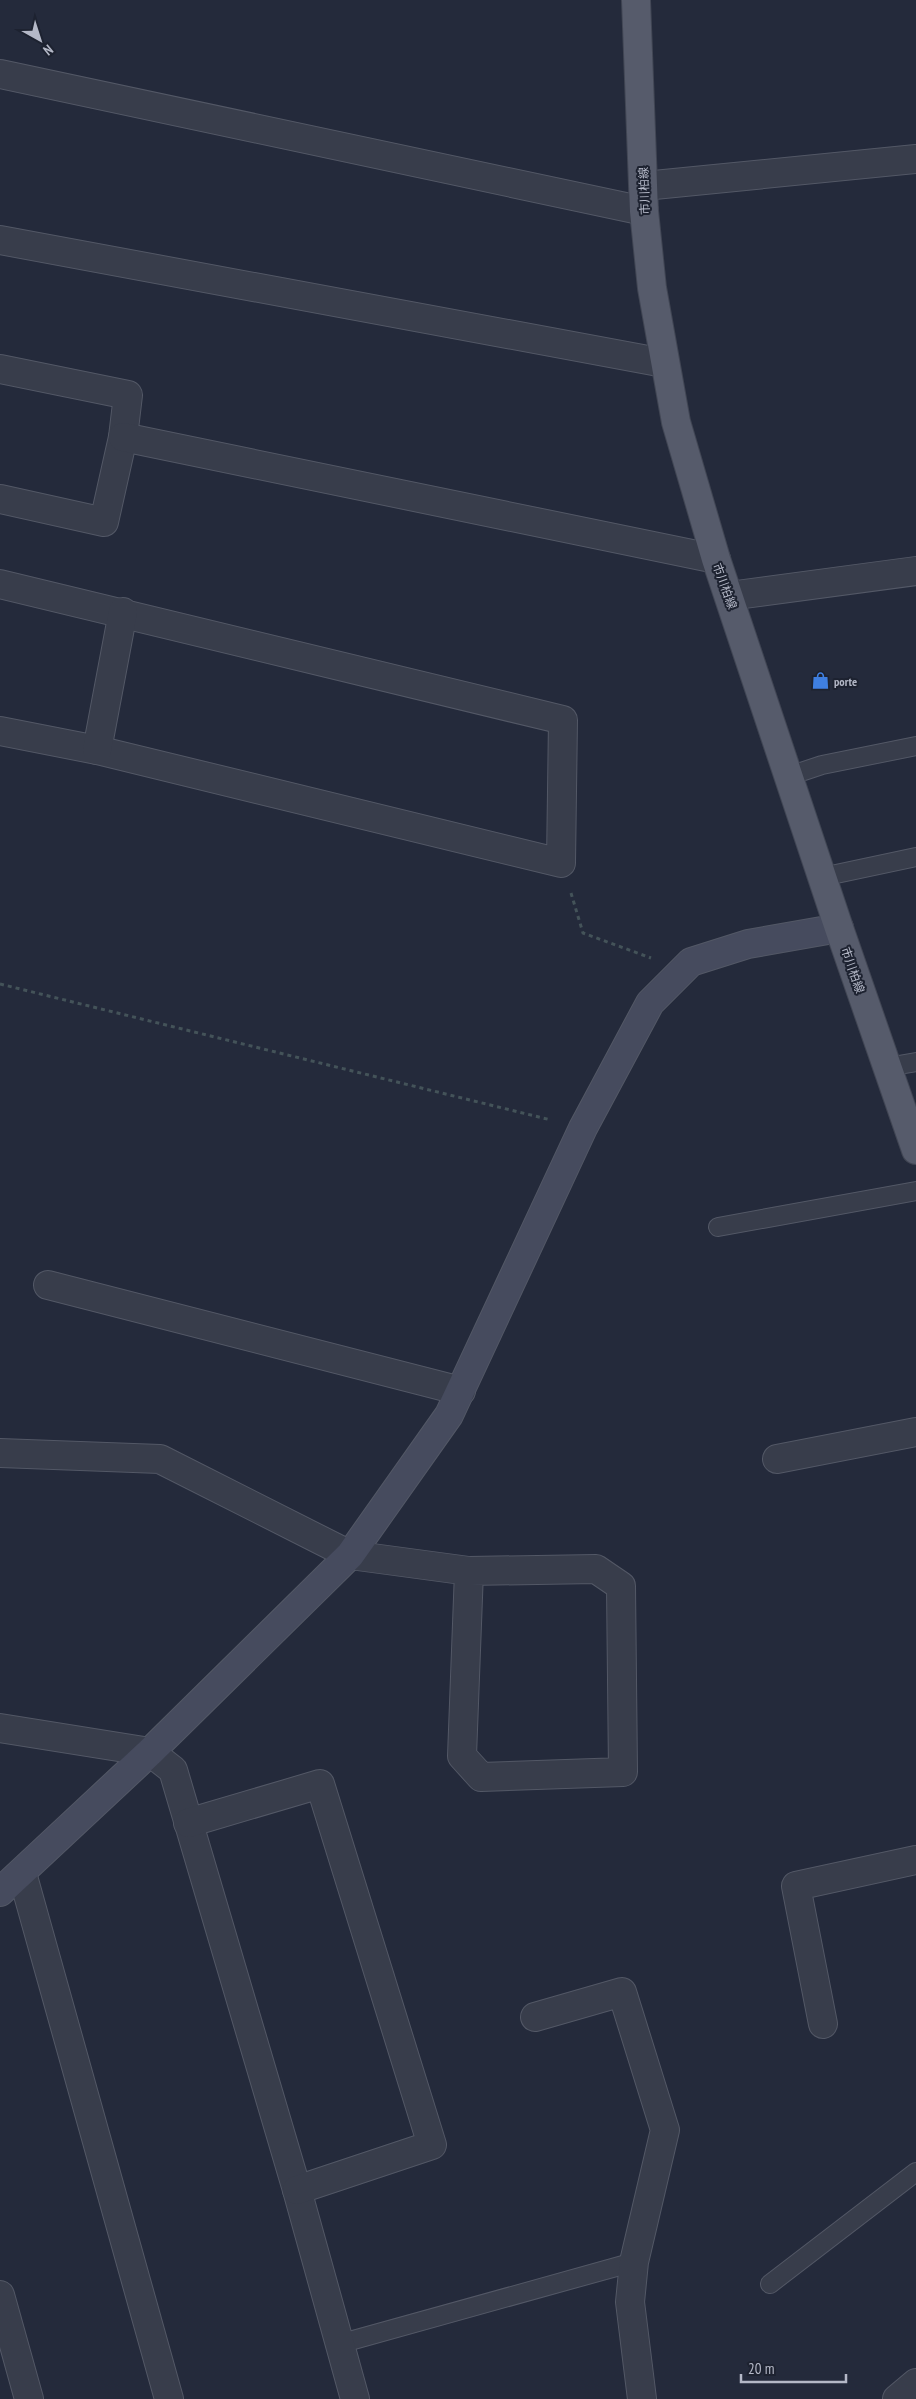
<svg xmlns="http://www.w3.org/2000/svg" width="916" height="2399" viewBox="0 0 916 2399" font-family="'PT Sans Narrow','Noto Sans JP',sans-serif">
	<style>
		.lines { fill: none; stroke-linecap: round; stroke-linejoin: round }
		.lane-casing { stroke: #535866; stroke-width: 20 }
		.street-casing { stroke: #535866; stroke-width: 30 }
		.secondary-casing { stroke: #535866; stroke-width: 30 }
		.primary-casing { stroke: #414654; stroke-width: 30 }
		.path { stroke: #445359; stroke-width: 3; stroke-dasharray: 4 4; stroke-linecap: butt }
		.lane { stroke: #383d4b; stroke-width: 18 }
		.street { stroke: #383d4b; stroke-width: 28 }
		.secondary { stroke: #464b5e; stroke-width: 28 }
		.primary { stroke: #565b6b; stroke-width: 28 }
		.labels { text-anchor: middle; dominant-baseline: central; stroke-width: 4; stroke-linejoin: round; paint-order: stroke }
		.street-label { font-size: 12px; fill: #b4b8c7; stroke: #1d2230 }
		.poi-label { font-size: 12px; font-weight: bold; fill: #b4b8c7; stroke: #1d2230; text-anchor: start }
	</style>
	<rect width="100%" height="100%" fill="#242a3b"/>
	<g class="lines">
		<defs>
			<g id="lane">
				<polyline points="789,776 822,765 916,746"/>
				<polyline points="822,877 916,857"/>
				<polyline points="887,1067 916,1062"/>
				<polyline points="718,1227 916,1191"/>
				<polyline points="770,2284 916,2172"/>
				<polyline points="339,2344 634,2262"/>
			</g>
			<g id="street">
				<polyline points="0,74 644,211"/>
				<polyline points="644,186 916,159"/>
				<polyline points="0,240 664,363"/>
				<polyline points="0,369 128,395 123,437 104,522 0,499"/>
				<polyline points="123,437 716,559"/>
				<polyline points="0,584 563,720 561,863 97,750 0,731"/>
				<polyline points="729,596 916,571"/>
				<polyline points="97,750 123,612"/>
				<polyline points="48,1285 461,1391"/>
				<polyline points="0,1453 160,1459 350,1555 469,1571 596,1569 621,1586 623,1772 481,1777 462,1756 469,1571"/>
				<polyline points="777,1459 916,1432"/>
				<polyline points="0,1728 150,1752 173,1770 297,2190 355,2399"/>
				<polyline points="188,1823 320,1784 432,2145 297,2190"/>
				<polyline points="22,1873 169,2399"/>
				<polyline points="535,2017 622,1992 665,2130 634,2262 630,2302 642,2399"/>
				<polyline points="823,2024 796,1886 916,1860"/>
				<polyline points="0,2295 29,2399"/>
				<polyline points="897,2399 916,2383"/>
			</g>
			<polyline id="secondary" points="0,1892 150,1752 350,1555 449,1415 583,1128 650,1003 691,962 748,944 839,928"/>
			<polyline id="primary" points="636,0 644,211 652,288 676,422 716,559 839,928 916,1150"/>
		</defs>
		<use href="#lane" class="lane-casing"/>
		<use href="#street" class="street-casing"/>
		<use href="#secondary" class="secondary-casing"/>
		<use href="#primary" class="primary-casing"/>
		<g class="path">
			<polyline points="571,893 583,933 651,958"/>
			<polyline points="0,984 551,1120"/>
		</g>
		<use href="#lane" class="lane"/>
		<use href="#street" class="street"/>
		<use href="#secondary" class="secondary"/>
		<use href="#primary" class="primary"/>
	</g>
	<defs>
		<symbol id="shop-bare" viewBox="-9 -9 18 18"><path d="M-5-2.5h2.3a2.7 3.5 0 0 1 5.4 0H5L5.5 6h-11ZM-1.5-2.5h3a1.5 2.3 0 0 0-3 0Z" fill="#3f7fe0" stroke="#1d2230" stroke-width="2.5" paint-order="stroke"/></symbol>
	</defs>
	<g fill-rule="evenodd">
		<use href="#shop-bare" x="808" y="668" width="25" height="25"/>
	</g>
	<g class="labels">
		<g class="street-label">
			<text transform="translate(644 191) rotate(-92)">市川柏線</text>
			<text transform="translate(725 586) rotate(70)">市川柏線</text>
			<text transform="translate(853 970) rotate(71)">市川柏線</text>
		</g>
		<g class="poi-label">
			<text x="834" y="681">porte</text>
		</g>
	</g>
	<g transform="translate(40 40) rotate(141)" stroke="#1d2230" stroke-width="4" paint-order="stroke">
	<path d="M0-4L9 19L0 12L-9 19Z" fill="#b4b8c7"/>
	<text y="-8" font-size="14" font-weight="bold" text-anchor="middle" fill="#b4b8c7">N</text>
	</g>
	<path d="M741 2374v8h105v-8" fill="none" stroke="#b4b8c7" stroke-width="2.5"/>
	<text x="748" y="2374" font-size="15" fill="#b4b8c7" stroke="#1d2230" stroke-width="4" paint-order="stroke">20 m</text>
</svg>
